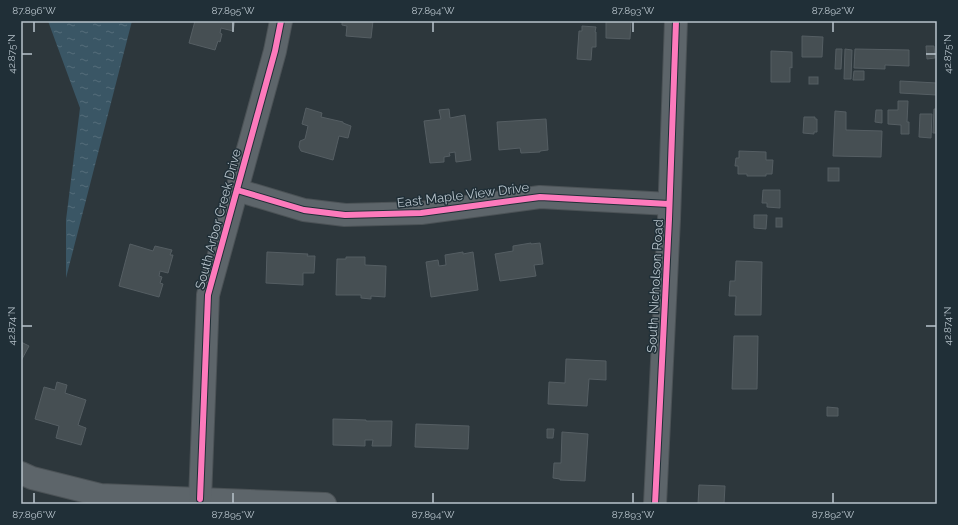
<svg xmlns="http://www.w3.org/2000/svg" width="958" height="525" viewBox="0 0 958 525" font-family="Raleway,sans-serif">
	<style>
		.water { fill: url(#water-ripples) }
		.building { fill: #464f53; stroke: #555e63 }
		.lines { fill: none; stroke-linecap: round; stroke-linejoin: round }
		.minor-casing { stroke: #4b5256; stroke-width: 24 }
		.minor { stroke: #5d656a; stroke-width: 22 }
		.cycleway-casing { stroke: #202f37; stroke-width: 8 }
		.cycleway { stroke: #fd7abc; stroke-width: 6 }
		.ticks { fill: none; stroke: #b8c4cc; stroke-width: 1.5 }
		.labels { text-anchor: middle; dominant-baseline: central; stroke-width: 3; stroke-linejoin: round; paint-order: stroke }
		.street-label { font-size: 13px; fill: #b8c4cc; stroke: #202f37 }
		.neatline { fill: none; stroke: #b8c4cc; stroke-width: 1.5 }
		.ticks-label { font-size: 10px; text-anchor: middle; fill: #b8c4cc }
	</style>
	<defs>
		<pattern id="water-ripples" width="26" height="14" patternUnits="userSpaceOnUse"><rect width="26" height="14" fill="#3a5665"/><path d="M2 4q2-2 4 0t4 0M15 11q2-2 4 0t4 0" fill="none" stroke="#546d7a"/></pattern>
	</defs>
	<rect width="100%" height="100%" fill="#2d373c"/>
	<polygon class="water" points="48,21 132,21 66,278 66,220 80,108"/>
	<g class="building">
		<polygon points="195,21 235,21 233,31 221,28 220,33 222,34 220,42 218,41 215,50 189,43"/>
		<polygon points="342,21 373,21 371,38 346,36 347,26 342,25"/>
		<polygon points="606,21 631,21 630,39 606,38"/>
		<polygon points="582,26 596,27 595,32 596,32 596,47 592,47 591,60 577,59 579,31 582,31"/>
		<polygon points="802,36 823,37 822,57 802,57"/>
		<polygon points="926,46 934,46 935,58 927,59"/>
		<polygon points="836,49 842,49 841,69 835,69"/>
		<polygon points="845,49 852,50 851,79 844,79"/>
		<polygon points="855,49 909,50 909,66 885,65 885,69 854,68"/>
		<polygon points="771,51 792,52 792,68 790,67 790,82 771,82"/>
		<polygon points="854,71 864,71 864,80 853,80"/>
		<rect x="809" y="77" width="9" height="7"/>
		<polygon points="900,81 937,83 937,95 900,93"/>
		<polygon points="898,101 908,101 907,122 909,122 909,134 901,134 901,125 888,124 888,110 898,110"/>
		<polygon points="306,108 322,113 321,117 343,122 343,123 351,126 348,138 339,136 333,160 301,151 299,147 300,141 305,139 308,126 302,124"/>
		<polygon points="449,109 450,118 465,115 471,160 456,162 455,152 449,153 450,156 444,157 444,162 430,163 424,121 441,119 439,110"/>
		<polygon points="934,109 937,109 937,133 933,133"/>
		<polygon points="876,110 882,110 882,123 875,122"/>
		<polygon points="835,111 846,112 846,130 882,131 881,157 833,156"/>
		<polygon points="920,114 932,114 931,138 919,137"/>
		<polygon points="804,117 815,117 815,119 817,119 817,132 814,132 814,134 803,133"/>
		<polygon points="546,119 548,150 540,151 540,152 521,153 520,148 499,150 497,122"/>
		<polygon points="739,151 766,152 766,160 773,160 772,174 766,174 766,176 747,176 747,174 738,174 738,166 735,166 736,158 739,158"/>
		<rect x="828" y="168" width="11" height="13"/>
		<polygon points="763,190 780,190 780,208 767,207 767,203 762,203"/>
		<polygon points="754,215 767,215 766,229 754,228"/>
		<rect x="776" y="218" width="6" height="9"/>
		<polygon points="531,243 531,244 540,243 543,264 534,265 536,276 500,281 495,254 513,251 513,246"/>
		<polygon points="130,244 153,251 155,246 172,250 170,255 173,255 168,273 160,271 159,276 162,277 160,283 163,284 159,297 119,286"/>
		<polygon points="267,252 308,254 307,256 315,256 314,273 303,273 303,285 266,283"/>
		<polygon points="463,252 463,254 473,252 478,290 431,297 426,262 438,260 439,266 446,265 445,255"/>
		<polygon points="346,257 365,257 365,265 385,266 386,266 385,297 371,296 371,299 361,298 361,295 336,295 337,259 346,259"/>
		<polygon points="736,261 762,262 761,315 735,315 736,296 729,296 730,281 735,281"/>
		<polygon points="734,336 758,336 757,389 732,389"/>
		<polygon points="21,342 29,346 21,361"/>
		<polygon points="566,359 606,361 606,380 589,379 587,406 548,404 549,382 565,383"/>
		<polygon points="57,382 67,385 65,393 86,400 78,425 86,428 81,445 56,438 59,426 35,419 44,387 55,390"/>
		<polygon points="827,407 838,408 838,416 827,416"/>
		<polygon points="333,419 366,420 366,421 392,421 391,446 372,446 373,440 365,440 365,446 333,445"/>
		<polygon points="416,424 469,426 468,449 415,447"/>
		<polygon points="547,429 554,429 553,438 547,438"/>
		<polygon points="562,432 588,434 585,481 560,480 560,479 553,478 554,463 561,463"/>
		<polygon points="699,485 725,486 724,504 698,504"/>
	</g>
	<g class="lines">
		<defs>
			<g id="minor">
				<polyline points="237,190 304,210 345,215 421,213 540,197 669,204"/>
				<polyline points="21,473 32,478 100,495 325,504"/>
				<polyline points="200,499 208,295 275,51 281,21"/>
				<polyline points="655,504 669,219 676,21"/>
			</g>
		</defs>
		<use href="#minor" class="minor-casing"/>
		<use href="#minor" class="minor"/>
		<defs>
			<g id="cycleway">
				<polyline points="237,190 304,210 345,215 421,213 540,197 669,204"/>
				<polyline points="200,499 208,295 275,51 281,21"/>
				<polyline points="655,504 669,219 676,21"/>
			</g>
		</defs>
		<use href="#cycleway" class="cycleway-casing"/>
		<use href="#cycleway" class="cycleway"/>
	</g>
	<path class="ticks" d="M34 22V32M233 22V32M433 22V32M633 22V32M833 22V32M22 54H32M926 54H936M22 326H32M926 326H936M34 493V503M233 493V503M433 493V503M633 493V503M833 493V503"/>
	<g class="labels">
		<g class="street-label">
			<text transform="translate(463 195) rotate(-7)">East Maple View Drive</text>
			<text transform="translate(218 219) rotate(-75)">South Arbor Creek Drive</text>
			<text transform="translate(655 286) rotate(-87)">South Nicholson Road</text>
		</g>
	</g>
	<rect width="958" height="525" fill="none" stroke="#202f37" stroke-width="44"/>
	<rect x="22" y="22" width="914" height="481" class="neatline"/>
	<g class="ticks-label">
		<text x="34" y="14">87.896°W</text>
		<text x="233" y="14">87.895°W</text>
		<text x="433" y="14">87.894°W</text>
		<text x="633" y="14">87.893°W</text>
		<text x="833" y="14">87.892°W</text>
		<text transform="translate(11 54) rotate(-90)" y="4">42.875°N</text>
		<text transform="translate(947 54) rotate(-90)" y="4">42.875°N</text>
		<text transform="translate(11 326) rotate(-90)" y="4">42.874°N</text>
		<text transform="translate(947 326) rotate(-90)" y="4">42.874°N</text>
		<text x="34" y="518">87.896°W</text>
		<text x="233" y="518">87.895°W</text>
		<text x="433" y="518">87.894°W</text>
		<text x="633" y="518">87.893°W</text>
		<text x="833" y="518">87.892°W</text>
	</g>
</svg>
